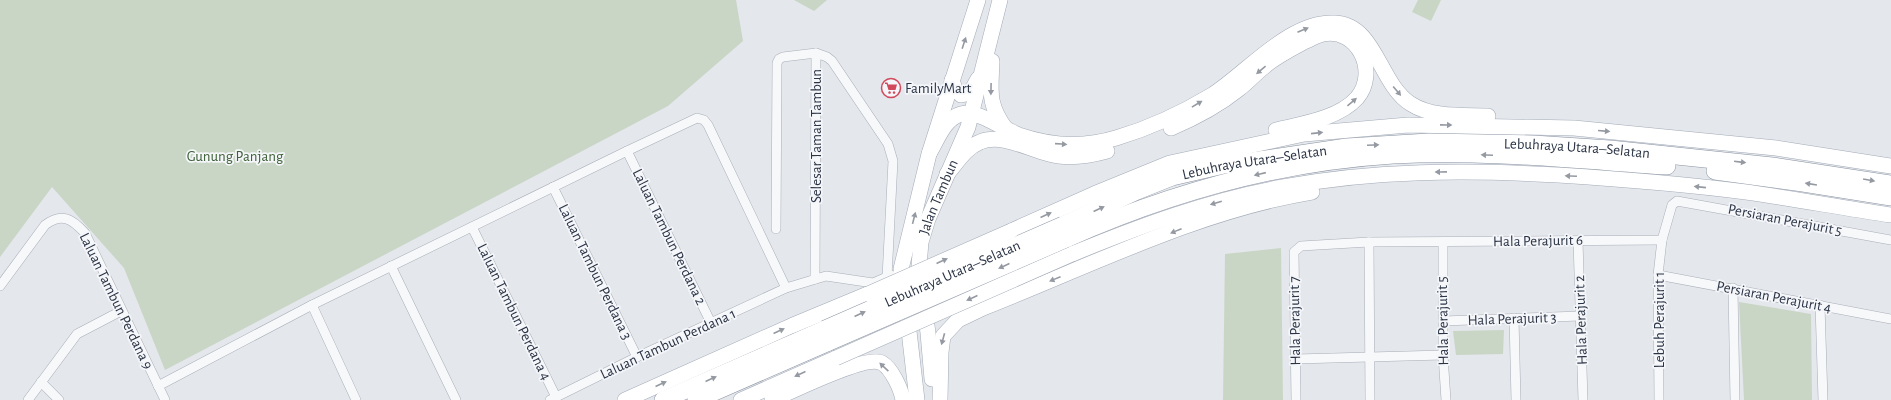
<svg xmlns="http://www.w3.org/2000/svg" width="1891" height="400" viewBox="0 0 1891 400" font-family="'Alegreya Sans',sans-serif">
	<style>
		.green { fill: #c9d6c5 }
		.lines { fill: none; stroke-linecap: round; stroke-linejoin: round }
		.minor-casing { stroke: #a9aeb7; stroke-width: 10 }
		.primary-casing { stroke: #a3abb8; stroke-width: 16 }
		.motorway-casing { stroke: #8b94a3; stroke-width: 18 }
		.minor { stroke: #f7f8fa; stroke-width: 9 }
		.primary { stroke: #fff; stroke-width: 15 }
		.motorway { stroke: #fff; stroke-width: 17 }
		.primary-bridge-casing { stroke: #a3abb8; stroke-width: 16; stroke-linecap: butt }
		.motorway-bridge-casing { stroke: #8b94a3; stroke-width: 18; stroke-linecap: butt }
		.primary-bridge { stroke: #fff; stroke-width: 15 }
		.motorway-bridge { stroke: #fff; stroke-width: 17 }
		.oneway { fill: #959aa2 }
		.labels { text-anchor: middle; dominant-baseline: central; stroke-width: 3.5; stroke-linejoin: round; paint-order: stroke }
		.poi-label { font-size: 15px; fill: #2b3445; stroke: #f4f6f9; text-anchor: start }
		.street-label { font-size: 15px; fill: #2b3445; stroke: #f4f6f9 }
		.park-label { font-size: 15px; fill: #3f6138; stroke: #f4f6f9 }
	</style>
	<rect width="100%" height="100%" fill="#e4e7ec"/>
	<g class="green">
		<polygon points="0,0 736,0 743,41 668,106 165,370 124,268 52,187 0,257"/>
		<polygon points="794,0 827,0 814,11"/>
		<polygon points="1418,0 1441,0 1431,21 1412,12"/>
		<polygon points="1281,248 1283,400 1223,400 1225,254"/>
		<polygon points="1739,302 1811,314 1812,400 1744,400"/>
		<polygon points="1504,330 1503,354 1456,355 1453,331"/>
	</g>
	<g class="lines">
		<defs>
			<g id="minor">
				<polyline points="627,151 711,323"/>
				<polyline points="553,187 637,357"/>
				<polyline points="472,227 556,397"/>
				<polyline points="776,229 777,63 779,59 783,57 816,53"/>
				<polyline points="1578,241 1583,400"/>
				<polyline points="1369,242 1370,400"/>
				<polyline points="1443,242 1443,355 1446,400"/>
				<polyline points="391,266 456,400"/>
				<polyline points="1658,275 1891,319"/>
				<polyline points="815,279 816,53 827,57 832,61 888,144 893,161 887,277"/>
				<path d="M0 286 45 225C62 212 72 219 85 233L165 400"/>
				<polyline points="1733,288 1735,400"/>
				<polyline points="312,305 356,400"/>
				<polyline points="1820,305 1823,400"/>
				<polyline points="1514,318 1516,400"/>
				<polyline points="1443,321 1580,316"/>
				<polyline points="1296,359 1443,355"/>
				<polyline points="41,382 59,400"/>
				<polyline points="158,386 312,305 627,151 697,118 704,120 708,125 786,288"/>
				<polyline points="28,400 77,334 121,311"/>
				<polyline points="550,400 637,357 786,288 826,276 873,283 891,275"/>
				<polyline points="1296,400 1294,252 1301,246 1369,242 1662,240 1672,205 1677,201 1891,240"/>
				<polyline points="1659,400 1658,275 1662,240"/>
			</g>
			<g id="primary">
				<path d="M992 61C991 90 987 104 1006 129"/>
				<polyline points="952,80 955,89 961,95 966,94 973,88 978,79"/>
				<path d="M1171 128C1195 118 1219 105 1239 89 1248 82 1256 73 1265 66 1277 56 1291 49 1306 41 1311 39 1317 35 1323 34 1358 27 1379 72 1357 98 1338 119 1301 124 1276 130"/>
				<path d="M930 152C938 139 944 119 961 114 977 109 1003 129 1019 135 1051 146 1083 148 1116 138 1150 128 1182 113 1212 95 1247 73 1290 20 1335 23 1376 25 1379 84 1411 104 1433 118 1463 115 1488 116"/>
				<path d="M947 174C957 163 965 148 980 142 1001 133 1028 149 1049 154 1067 159 1089 156 1107 151"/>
				<polyline points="1011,231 1094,194 1170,163 1304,134 1408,125 1574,128 1776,148 1891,166"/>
				<path d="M1072 254C1140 226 1210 200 1283 187 1374 170 1466 170 1558 175 1621 179 1684 184 1746 192 1795 199 1843 208 1891 215"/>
				<polyline points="904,292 901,269 929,154 978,0"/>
				<polyline points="907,314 917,400"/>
				<path id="s1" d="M932 379 928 333 919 266 921 242 928 219 968 127 1000 0"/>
				<polyline points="625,400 791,326 868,294"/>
				<polyline points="741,400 836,358"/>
				<path d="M772 400C790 392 867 354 882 363 892 369 901 389 903 400"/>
				<path d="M940 400 941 352 943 336 958 320 983 308C1090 266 1198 211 1312 192"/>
			</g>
			<g id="motorway">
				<polyline points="1715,171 1803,183 1891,197"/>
				<path id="s2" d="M1063 225 1137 191 1172 177 1224 165 1347 147 1429 142 1533 144 1610 149 1772 166 1891 184"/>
				<path d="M1066 239C1169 193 1280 162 1393 155 1484 150 1576 160 1667 166"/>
				<polyline points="663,400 825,329"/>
				<polyline points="696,400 829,342"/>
			</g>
		</defs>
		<use href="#minor" class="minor-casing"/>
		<use href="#primary" class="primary-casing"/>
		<use href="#motorway" class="motorway-casing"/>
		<use href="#minor" class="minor"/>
		<use href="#primary" class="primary"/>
		<use href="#motorway" class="motorway"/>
		<defs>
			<g id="primary-bridge">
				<polyline points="868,294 1011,231"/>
				<polyline points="836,358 1072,254"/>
			</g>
			<g id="motorway-bridge">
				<path id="s3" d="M825 329 1063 225"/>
				<polyline points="829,342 1066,239"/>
			</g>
		</defs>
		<use href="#primary-bridge" class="primary-bridge-casing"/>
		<use href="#motorway-bridge" class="motorway-bridge-casing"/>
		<use href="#primary-bridge" class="primary-bridge"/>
		<use href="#motorway-bridge" class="motorway-bridge"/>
	</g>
	<defs><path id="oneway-solid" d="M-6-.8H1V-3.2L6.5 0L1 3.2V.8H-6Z"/></defs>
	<g class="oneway">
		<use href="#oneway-solid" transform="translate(1303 30) rotate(-23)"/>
		<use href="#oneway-solid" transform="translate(964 43) rotate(-72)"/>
		<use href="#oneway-solid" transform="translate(1261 70) rotate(140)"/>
		<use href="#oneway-solid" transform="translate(991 89) rotate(91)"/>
		<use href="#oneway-solid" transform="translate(1397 91) rotate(50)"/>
		<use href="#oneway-solid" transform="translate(1352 102) rotate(-40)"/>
		<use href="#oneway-solid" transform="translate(1197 104) rotate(-31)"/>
		<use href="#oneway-solid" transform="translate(1446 125) rotate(1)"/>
		<use href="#oneway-solid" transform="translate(1604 131) rotate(5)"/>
		<use href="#oneway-solid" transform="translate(1317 133) rotate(-6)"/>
		<use href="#oneway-solid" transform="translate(1061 144) rotate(4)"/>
		<use href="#oneway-solid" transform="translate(1373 145) rotate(-3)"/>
		<use href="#oneway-solid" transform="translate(1487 155) rotate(-177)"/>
		<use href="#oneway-solid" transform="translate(1740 162) rotate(7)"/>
		<use href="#oneway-solid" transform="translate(1441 172) rotate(179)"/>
		<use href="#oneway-solid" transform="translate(1260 174) rotate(167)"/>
		<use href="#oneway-solid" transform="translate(1571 176) rotate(-177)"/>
		<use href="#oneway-solid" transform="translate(1869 180) rotate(10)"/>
		<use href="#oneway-solid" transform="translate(1811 184) rotate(-171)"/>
		<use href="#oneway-solid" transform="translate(1700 187) rotate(-174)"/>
		<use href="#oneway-solid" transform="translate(1216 203) rotate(164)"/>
		<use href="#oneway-solid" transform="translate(1099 209) rotate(-25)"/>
		<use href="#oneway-solid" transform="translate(1046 215) rotate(-24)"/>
		<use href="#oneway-solid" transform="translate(914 218) rotate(-76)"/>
		<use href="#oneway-solid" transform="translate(1176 231) rotate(158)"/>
		<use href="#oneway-solid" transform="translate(942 261) rotate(-24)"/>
		<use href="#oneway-solid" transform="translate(1004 266) rotate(156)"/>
		<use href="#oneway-solid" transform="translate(1055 279) rotate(158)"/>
		<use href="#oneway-solid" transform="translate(972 298) rotate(156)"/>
		<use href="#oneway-solid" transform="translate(860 314) rotate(-24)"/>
		<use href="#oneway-solid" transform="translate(779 331) rotate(-24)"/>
		<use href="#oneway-solid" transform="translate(943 339) rotate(105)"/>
		<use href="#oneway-solid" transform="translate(884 367) rotate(-137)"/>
		<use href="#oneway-solid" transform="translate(800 374) rotate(156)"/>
		<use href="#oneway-solid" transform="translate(711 379) rotate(-24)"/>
		<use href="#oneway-solid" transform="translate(661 384) rotate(-24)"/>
	</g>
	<defs>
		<symbol id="supermarket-ring" viewBox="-11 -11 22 22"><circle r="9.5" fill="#f4f6f9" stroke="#d1495b" stroke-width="1.5"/><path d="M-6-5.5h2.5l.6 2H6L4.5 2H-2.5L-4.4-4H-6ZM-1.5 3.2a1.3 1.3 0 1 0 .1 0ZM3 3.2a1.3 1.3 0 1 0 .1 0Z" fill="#d1495b"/></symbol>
	</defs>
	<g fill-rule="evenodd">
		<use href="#supermarket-ring" x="880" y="77" width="22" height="22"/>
	</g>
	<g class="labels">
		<g class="poi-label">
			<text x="905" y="88">FamilyMart</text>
		</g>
		<g class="street-label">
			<text transform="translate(816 136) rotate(-90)">Selesar Taman Tambun</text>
			<text stroke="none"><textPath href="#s2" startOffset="527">Lebuhraya Utara–Selatan</textPath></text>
			<text stroke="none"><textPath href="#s2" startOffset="203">Lebuhraya Utara–Selatan</textPath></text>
			<text stroke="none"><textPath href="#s1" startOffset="186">Jalan Tambun</textPath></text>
			<text transform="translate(1785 220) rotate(11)">Persiaran Perajurit 5</text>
			<text transform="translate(669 237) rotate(64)">Laluan Tambun Perdana 2</text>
			<text transform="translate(1538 241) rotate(-1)">Hala Perajurit 6</text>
			<text transform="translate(595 272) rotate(64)">Laluan Tambun Perdana 3</text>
			<text stroke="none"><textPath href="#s3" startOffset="139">Lebuhraya Utara–Selatan</textPath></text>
			<text transform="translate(1774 297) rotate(11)">Persiaran Perajurit 4</text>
			<text transform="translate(116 301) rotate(64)">Laluan Tambun Perdana 9</text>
			<text transform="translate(514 312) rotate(64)">Laluan Tambun Perdana 4</text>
			<text transform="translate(1512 319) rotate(-2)">Hala Perajurit 3</text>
			<text transform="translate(1581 320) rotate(-92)">Hala Perajurit 2</text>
			<text transform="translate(1659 320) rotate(-90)">Lebuh Perajurit 1</text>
			<text transform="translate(1295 321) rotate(-91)">Hala Perajurit 7</text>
			<text transform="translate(1443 321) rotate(-91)">Hala Perajurit 5</text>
			<text transform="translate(668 344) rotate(-25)">Laluan Tambun Perdana 1</text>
		</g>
		<g class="park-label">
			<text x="235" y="156">Gunung Panjang</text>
		</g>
	</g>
</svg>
